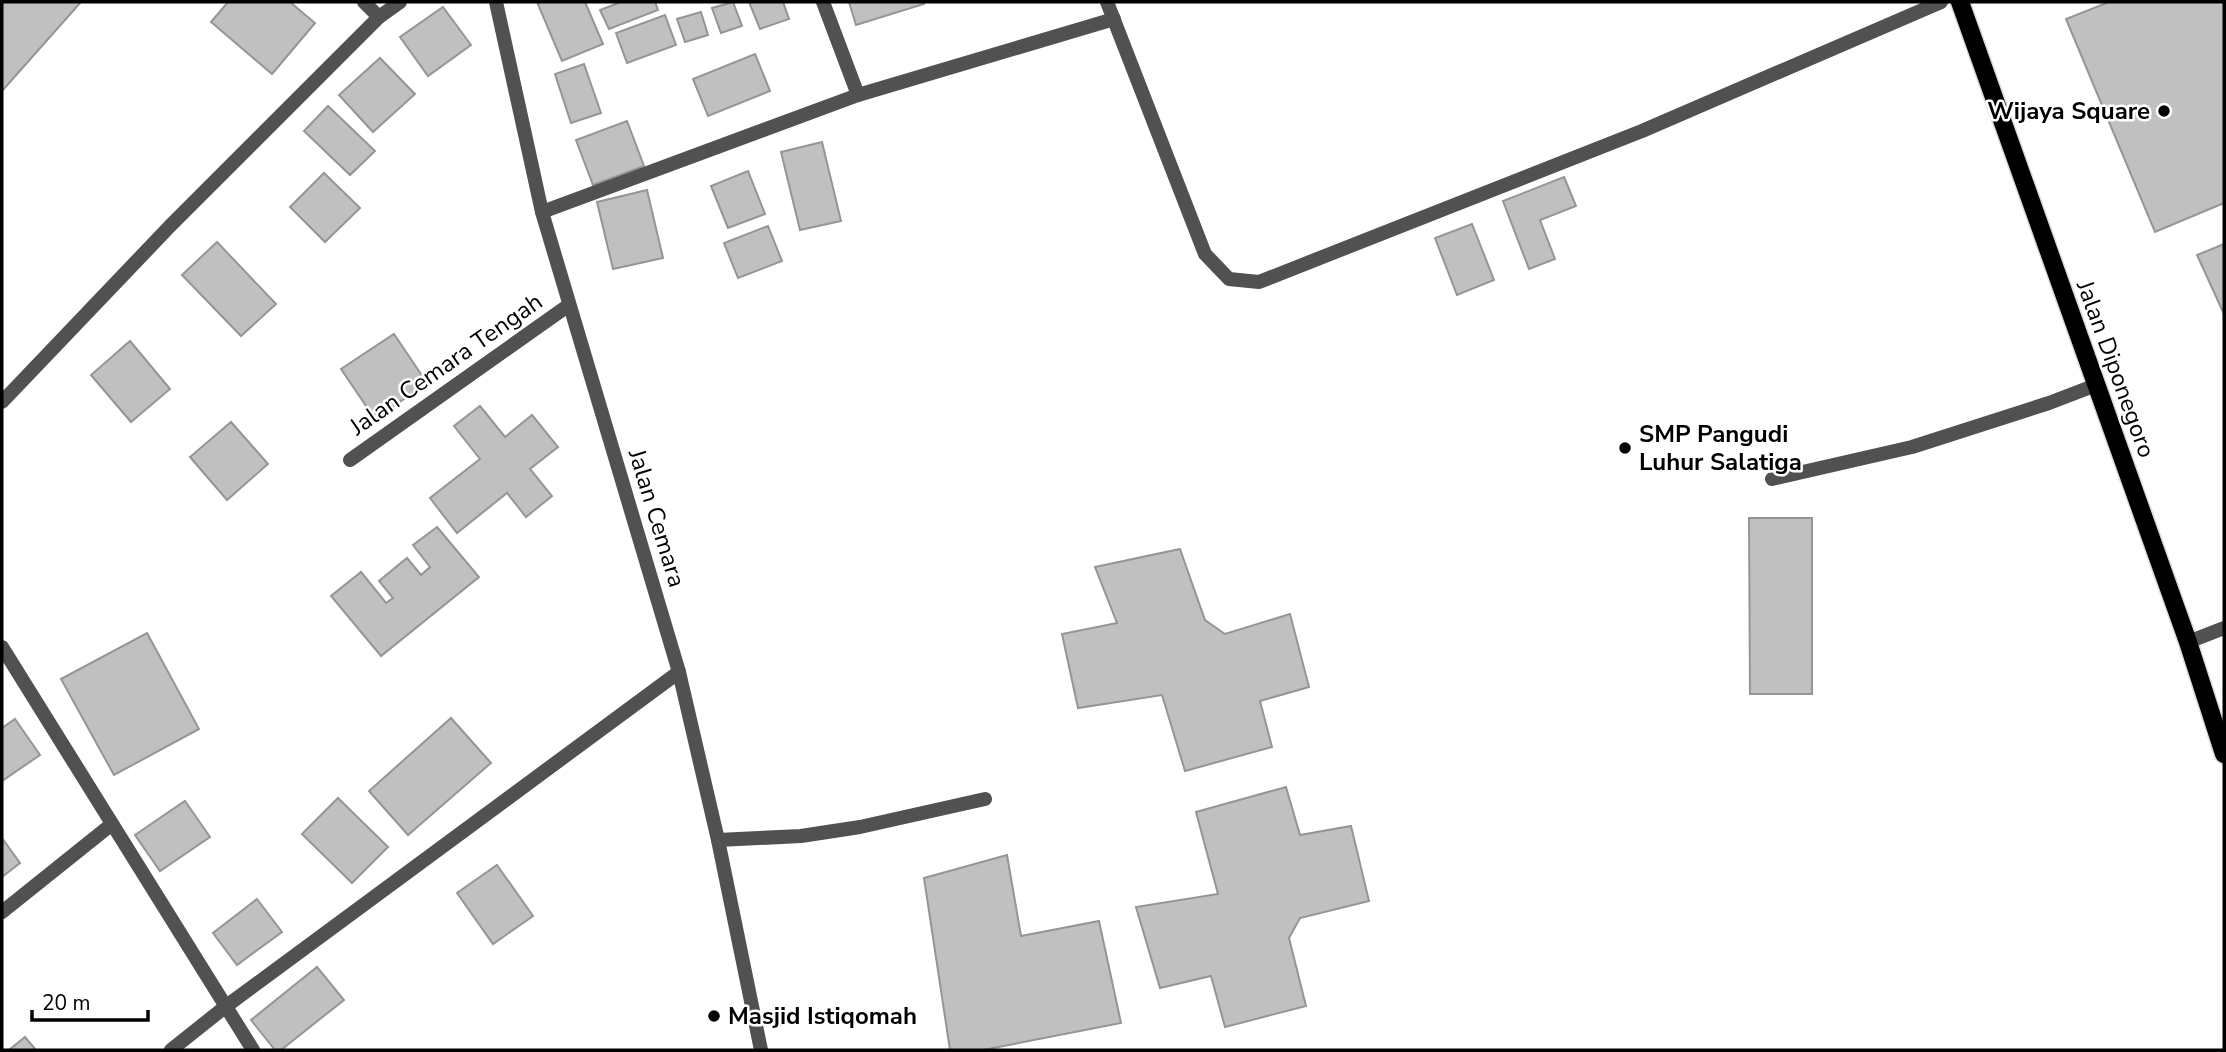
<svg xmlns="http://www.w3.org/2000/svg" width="2226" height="1052" viewBox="0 0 2226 1052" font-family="'Nunito Sans',sans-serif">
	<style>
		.building { fill: #c0c0c0; stroke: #959595; stroke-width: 2 }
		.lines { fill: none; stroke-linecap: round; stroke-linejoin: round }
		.primary-casing { stroke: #dbdbdb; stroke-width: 21 }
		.service { stroke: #515151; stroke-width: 14 }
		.minor { stroke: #515151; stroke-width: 14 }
		.primary { stroke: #000; stroke-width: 18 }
		.poi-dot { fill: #000; stroke: #fff; stroke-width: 2.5 }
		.labels { text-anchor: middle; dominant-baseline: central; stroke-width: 5; stroke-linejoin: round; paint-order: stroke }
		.poi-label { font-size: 24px; font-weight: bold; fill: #000; stroke: #fff; text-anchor: start }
		.street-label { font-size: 24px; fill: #000; stroke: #fff }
	</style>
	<rect width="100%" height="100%" fill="#fff"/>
	<g class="building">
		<polygon points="2,2 81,2 2,91"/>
		<polygon points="228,2 290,2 315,23 272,74 211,22"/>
		<polygon points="537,2 585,2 603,44 562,61"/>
		<polygon points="621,2 655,2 658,10 609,29 600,10"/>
		<polygon points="733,2 742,26 721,33 712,8"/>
		<polygon points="749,2 783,2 789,19 760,29"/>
		<polygon points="849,2 923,2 924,4 856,25"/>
		<polygon points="2109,2 2224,2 2224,203 2155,232 2066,19"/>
		<polygon points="443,7 471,45 428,76 400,37"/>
		<polygon points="701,12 708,35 685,42 677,19"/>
		<polygon points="665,15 676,45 627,63 616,33"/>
		<polygon points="755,54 770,91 708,116 693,79"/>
		<polygon points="380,58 415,94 373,132 339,95"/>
		<polygon points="584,64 601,113 571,123 555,74"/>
		<polygon points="328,106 375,151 350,175 304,131"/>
		<polygon points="627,121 644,166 593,185 576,140"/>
		<polygon points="822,142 841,221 800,230 781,152"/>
		<polygon points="748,171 765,214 728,228 711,186"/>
		<polygon points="324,173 360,208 325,242 290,207"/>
		<polygon points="1564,177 1576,206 1540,220 1555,259 1529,269 1503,201"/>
		<polygon points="647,190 663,258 613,269 597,202"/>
		<polygon points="1472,224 1494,280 1457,295 1435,238"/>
		<polygon points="768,226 782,261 738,278 724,243"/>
		<polygon points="217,242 276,304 241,336 182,275"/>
		<polygon points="2224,244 2224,314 2197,255"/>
		<polygon points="394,334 427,383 375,419 341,369"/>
		<polygon points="130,341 170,389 131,422 91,375"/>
		<polygon points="480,406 505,437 532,415 558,447 530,469 552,496 526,517 507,493 457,533 430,498 480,459 454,426"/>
		<polygon points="231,422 268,464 227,500 190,457"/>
		<polygon points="1749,518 1812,518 1812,694 1750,694"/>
		<polygon points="437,527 479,577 381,656 331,596 361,572 386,603 393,598 379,581 407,558 421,575 430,567 413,545"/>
		<polygon points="1180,549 1205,620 1225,634 1290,614 1309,687 1260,701 1272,747 1185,771 1162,695 1078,708 1062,634 1117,623 1095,567"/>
		<polygon points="147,633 199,729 114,775 61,679"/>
		<polygon points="451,718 491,763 408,835 369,791"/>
		<polygon points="15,719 40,755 2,781 2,728"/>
		<polygon points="1286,787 1300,835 1351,826 1369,901 1300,918 1289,938 1306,1006 1225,1027 1211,976 1160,988 1136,907 1218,894 1196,812"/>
		<polygon points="338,798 388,847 352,883 302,834"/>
		<polygon points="185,801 210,837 160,871 135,835"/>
		<polygon points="2,838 20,863 2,877"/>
		<polygon points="1007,855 1021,936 1099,921 1121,1023 983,1050 950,1050 924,878"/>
		<polygon points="497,865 533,916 493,944 457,893"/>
		<polygon points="257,899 282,932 237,965 213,933"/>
		<polygon points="317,967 344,1000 281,1050 275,1050 251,1020"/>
		<polygon points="25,1037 36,1050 9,1050"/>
	</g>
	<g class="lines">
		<defs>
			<polyline id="primary" points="1960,2 2188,642 2224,754"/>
		</defs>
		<use href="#primary" class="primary-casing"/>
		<g class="service">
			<polyline points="1772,479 1912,447 2049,403 2096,385"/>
			<polyline points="718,840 801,836 860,827 985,799"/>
		</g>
		<g class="minor">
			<polyline points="364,2 379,17"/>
			<polyline points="496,2 542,212 679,672 718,840 761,1050"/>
			<polyline points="823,2 858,95"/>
			<polyline points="1107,2 1205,254 1229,279 1259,282 1642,131 1941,2"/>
			<polyline points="542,212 858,95 1114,19"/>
			<polyline points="2,402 170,226 379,17 400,2"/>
			<polyline points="350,460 569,305"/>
			<polyline points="2188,642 2224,628"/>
			<polyline points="2,647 253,1050"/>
			<polyline points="2,912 112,824"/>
			<polyline points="171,1050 225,1007 679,672"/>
		</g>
		<use href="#primary" class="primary"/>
	</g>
	<g class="poi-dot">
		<circle cx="2164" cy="111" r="7"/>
		<circle cx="1625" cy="448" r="7"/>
		<circle cx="714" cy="1016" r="7"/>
	</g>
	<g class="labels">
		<g class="poi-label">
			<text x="2150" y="111" text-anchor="end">Wijaya Square</text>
			<text x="1639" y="434">SMP Pangudi<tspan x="1639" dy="28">Luhur Salatiga</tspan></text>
			<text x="728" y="1016">Masjid Istiqomah</text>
		</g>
		<g class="street-label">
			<text transform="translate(446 364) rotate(-35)">Jalan Cemara Tengah</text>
			<text transform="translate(2116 369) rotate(70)">Jalan Diponegoro</text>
			<text transform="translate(657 518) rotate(73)">Jalan Cemara</text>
		</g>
	</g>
	<rect width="2226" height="1052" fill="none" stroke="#000000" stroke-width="7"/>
	<path d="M32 1010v10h116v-10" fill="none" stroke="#000000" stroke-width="3.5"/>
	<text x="42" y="1010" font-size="21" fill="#000000" stroke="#ffffff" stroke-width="5" paint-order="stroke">20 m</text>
</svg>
